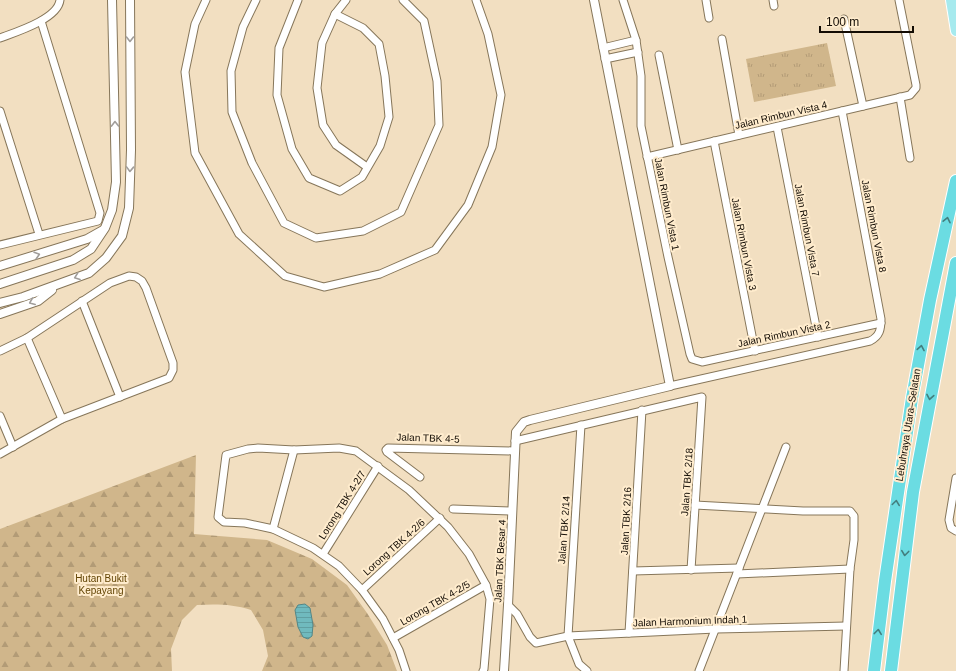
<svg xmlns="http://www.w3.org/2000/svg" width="956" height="671" viewBox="0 0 956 671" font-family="Arial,sans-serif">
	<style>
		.forest { fill: url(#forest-firs) }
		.park { fill: url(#park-tufts) }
		.water { fill: url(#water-rules); stroke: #548686 }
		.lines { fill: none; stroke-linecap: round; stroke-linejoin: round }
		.minor-casing { stroke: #86765a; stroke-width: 9 }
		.tertiary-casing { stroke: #86765a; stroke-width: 10 }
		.primary-casing { stroke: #fff; stroke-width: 12 }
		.motorway-casing { stroke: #fff; stroke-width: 14 }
		.minor { stroke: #fff; stroke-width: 7 }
		.tertiary { stroke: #fff; stroke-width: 8 }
		.primary { stroke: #a6eaee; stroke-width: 10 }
		.motorway { stroke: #6bdce2; stroke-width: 12 }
		.oneway { stroke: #a19e9b }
		.oneway2 { stroke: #437e7e }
		.labels { text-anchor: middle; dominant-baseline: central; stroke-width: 4; stroke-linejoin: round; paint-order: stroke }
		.street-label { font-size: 10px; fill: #130c04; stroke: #ffeccd }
		.park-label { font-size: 10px; fill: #634505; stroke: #ffeccd }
	</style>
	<defs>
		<pattern id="forest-firs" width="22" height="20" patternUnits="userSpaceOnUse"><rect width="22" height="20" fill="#d0b68b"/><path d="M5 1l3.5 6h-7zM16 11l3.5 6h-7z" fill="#b29b76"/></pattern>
		<pattern id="park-tufts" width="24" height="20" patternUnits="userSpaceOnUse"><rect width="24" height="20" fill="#d0b68b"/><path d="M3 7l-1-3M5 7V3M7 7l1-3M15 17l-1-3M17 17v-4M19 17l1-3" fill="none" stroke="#b29b76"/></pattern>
		<pattern id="water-rules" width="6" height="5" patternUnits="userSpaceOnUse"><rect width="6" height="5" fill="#70babe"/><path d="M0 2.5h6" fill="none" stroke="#609fa2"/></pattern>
	</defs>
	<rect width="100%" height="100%" fill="#f2dfc1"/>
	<path class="forest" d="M196 455 194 534 267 540 312 559 347 585 367 613 387 645 397 671H262L268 656 263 630 251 610C233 604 216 604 197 605L182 620 171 649 172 671H0V529Z"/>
	<polygon class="park" points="827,43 836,86 754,102 746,59"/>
	<polygon class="water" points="305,604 310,608 313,625 312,636 308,639 303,637 298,627 295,610 298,605"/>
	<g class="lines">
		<defs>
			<g id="minor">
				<polyline points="206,0 195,24 185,72 195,153 239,234 285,276 324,287 380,274 435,250 468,205 492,147 501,95 488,34 476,0"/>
				<polyline points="256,0 243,27 231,71 232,112 252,163 284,223 316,238 363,231 401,212 439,125 437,81 424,21 403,0"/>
				<polyline points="298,0 279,48 277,95 292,149 309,178 340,191 362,177 380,146 389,117 385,76 379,44 363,28 335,14"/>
				<polyline points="346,0 335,14 322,43 317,88 323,125 336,145 367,167"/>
				<polyline points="623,0 636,40 641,76 641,126 668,257 690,354 692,359 702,362 881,323"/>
				<polyline points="706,0 709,18"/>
				<polyline points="773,0 774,6"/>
				<polyline points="844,19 863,106"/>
				<path d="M0 38C16 32 58 19 60 0"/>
				<polyline points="722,39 739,135"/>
				<polyline points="603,48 636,40"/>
				<polyline points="659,55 678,150"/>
				<polyline points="605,59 638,52"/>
				<polyline points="900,97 910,158"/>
				<polyline points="0,111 39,234"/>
				<polyline points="777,127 818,337"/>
				<polyline points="714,141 755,351"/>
				<polyline points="647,157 910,95 916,88 916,85 899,0"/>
				<polyline points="0,245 98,221 100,213 41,21"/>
				<polyline points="82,301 120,397"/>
				<polyline points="27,338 62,419"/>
				<polyline points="0,351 27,338 110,283 129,276 136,277 142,281 146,288 173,363 173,370 169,378 62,419 0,454"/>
				<path d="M670 386 870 341C880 336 881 329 881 319L842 111"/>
				<polyline points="0,416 13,447"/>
				<polyline points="581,425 568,636 579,664 587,671"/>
				<polyline points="515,441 702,397 691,570"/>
				<polyline points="420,477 387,452 386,450 388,448 515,451"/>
				<polyline points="956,478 949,520 951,528 956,531"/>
				<polyline points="695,505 803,511 850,511 854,516 854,540 850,569 844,671"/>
				<polyline points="453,509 512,511"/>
				<polyline points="273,529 294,450"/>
				<polyline points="323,554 378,466"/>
				<polyline points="633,571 739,568"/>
				<polyline points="737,574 850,569"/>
				<polyline points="362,590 440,518"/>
				<polyline points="508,605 517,614 530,637 536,643 568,636 716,629 846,626"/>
				<polyline points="629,633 642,410"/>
				<polyline points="393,638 486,585"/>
				<polyline points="406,671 399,650 383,619 362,590 339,566 313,548 273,529 245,523 224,522 218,517 226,455 248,449 258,448 294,450 339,448 356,451 409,490 448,527 469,554 486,585 490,599 484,669 483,671"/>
				<polyline points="699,671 786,447"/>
			</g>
			<g id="tertiary">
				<polyline points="0,266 87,239 103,230"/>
				<polyline points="0,284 73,260 91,249 105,228 112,210 116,182 112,0"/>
				<polyline points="0,303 23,297 89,273 106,258 122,236 129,208 131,150 130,0"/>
				<polyline points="0,314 38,301 52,290"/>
				<polyline points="504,671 508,605 516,432 524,422 530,420 670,386 594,0"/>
			</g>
			<polyline id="primary" points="951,0 956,31"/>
			<g id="motorway">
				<polyline points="874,671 885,581 912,398 930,300 956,181"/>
				<polyline points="891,671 913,492 956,263"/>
			</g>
		</defs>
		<use href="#minor" class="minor-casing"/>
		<use href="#tertiary" class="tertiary-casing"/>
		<use href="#primary" class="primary-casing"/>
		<use href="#motorway" class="motorway-casing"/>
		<use href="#minor" class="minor"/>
		<use href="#tertiary" class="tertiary"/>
		<use href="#primary" class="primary"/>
		<use href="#motorway" class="motorway"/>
	</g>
	<defs><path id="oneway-chevron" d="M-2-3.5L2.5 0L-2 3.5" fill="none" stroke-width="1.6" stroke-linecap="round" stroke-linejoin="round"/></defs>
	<g class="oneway">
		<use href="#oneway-chevron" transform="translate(130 39) rotate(90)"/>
		<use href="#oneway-chevron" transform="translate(115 124) rotate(-91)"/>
		<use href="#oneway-chevron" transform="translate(130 169) rotate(92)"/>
		<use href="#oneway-chevron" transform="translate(37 255) rotate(-17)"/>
		<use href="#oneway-chevron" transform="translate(77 277) rotate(160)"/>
		<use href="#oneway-chevron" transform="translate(32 302) rotate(158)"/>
	</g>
	<g class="oneway2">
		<use href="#oneway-chevron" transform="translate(947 220) rotate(-78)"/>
		<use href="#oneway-chevron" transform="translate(921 348) rotate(-80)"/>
		<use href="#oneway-chevron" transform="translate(930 397) rotate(100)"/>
		<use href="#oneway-chevron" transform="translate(896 503) rotate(-82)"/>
		<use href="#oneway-chevron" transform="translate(905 553) rotate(97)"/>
		<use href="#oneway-chevron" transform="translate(878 632) rotate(-83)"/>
	</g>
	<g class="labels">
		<g class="street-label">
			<text transform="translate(781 115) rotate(-13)">Jalan Rimbun Vista 4</text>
			<text transform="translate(667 204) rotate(79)">Jalan Rimbun Vista 1</text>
			<text transform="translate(874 226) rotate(79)">Jalan Rimbun Vista 8</text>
			<text transform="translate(807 230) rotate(79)">Jalan Rimbun Vista 7</text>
			<text transform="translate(744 244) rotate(79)">Jalan Rimbun Vista 3</text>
			<text transform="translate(784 334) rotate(-12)">Jalan Rimbun Vista 2</text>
			<text transform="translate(908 425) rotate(-81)">Lebuhraya Utara–Selatan</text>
			<text transform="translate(428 438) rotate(2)">Jalan TBK 4-5</text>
			<text transform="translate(687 482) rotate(-86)">Jalan TBK 2/18</text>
			<text transform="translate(342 505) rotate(-58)">Lorong TBK 4-2/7</text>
			<text transform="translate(626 521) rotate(-87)">Jalan TBK 2/16</text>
			<text transform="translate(564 530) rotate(-86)">Jalan TBK 2/14</text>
			<text transform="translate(394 547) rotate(-42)">Lorong TBK 4-2/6</text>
			<text transform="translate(500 561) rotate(-87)">Jalan TBK Besar 4</text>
			<text transform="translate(435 603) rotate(-30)">Lorong TBK 4-2/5</text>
			<text transform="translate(690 621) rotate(-2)">Jalan Harmonium Indah 1</text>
		</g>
		<g class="park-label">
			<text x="101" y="578">Hutan Bukit<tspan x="101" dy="12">Kepayang</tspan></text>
		</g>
	</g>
	<path d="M820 26v6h93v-6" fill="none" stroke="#130c04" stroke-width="2"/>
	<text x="826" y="26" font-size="12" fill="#130c04" stroke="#ffeccd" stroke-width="3" paint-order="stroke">100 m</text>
</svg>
